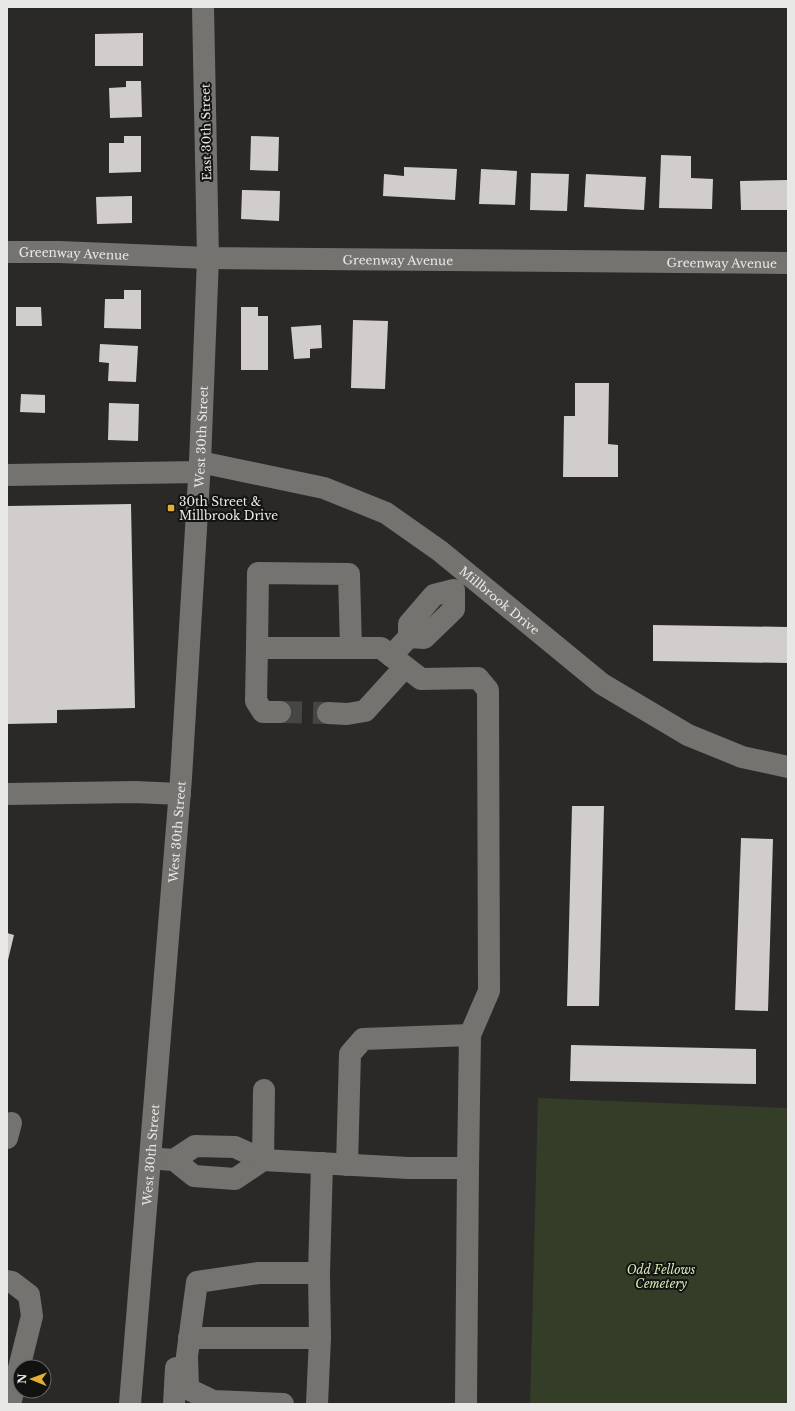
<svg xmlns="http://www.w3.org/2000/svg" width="795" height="1411" viewBox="0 0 795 1411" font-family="'Libre Baskerville',serif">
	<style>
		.green { fill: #343d27 }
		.building { fill: #d1cdcd }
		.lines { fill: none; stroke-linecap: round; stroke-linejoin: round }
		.minor-tunnel { stroke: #464644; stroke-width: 22; stroke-dasharray: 22 11; stroke-linecap: butt }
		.minor { stroke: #747370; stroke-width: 22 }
		.poi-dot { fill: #e2af34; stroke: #121211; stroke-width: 1.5 }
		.labels { text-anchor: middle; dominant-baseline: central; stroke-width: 4; stroke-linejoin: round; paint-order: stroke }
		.street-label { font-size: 12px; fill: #e8e8e6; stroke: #121211 }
		.poi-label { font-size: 12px; fill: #e8e8e6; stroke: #121211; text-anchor: start }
		.park-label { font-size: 12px; font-style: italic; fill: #d6ebb6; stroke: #121211 }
	</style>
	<rect width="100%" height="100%" fill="#2a2927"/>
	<polygon class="green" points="538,1098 788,1108 788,1404 530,1404"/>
	<g class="building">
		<polygon points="143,33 143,66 95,66 95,34"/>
		<polygon points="126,81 141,81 142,117 110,118 109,88 126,87"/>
		<polygon points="124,136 141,136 141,172 109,173 109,143 124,143"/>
		<polygon points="251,136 279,137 278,171 250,170"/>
		<polygon points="661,155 691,156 691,178 713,179 712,209 659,208"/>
		<polygon points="404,167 457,169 455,200 383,196 384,174 404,176"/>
		<polygon points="481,169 517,171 515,205 479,204"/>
		<polygon points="531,173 569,174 567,211 530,210"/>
		<polygon points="586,174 646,177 644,210 584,207"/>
		<polygon points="788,180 788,210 741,210 740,181"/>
		<polygon points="242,190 280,191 279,221 241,219"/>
		<polygon points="132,196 132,223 97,224 96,197"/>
		<polygon points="124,290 141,290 141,329 104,328 105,299 124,299"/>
		<polygon points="16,307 41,307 42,326 16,326"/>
		<polygon points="241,307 258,307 258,316 268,316 268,370 241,370"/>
		<polygon points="353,320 388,321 385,389 351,388"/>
		<polygon points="321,325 322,348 310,349 310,358 294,359 291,327"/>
		<polygon points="100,344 138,346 136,382 108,381 109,363 99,362"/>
		<polygon points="575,383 609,383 608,444 618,445 618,477 563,477 564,416 575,416"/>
		<polygon points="21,394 45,395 45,413 20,412"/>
		<polygon points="109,403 139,404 138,441 108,440"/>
		<polygon points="131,504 135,708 57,710 57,723 7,724 7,506"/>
		<polygon points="653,625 788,627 788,663 653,661"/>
		<polygon points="572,806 604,806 599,1006 567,1006"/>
		<polygon points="741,838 773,839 768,1011 735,1010"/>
		<polygon points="7,933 14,935 8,960 7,960"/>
		<polygon points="571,1045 756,1049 756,1084 570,1081"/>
	</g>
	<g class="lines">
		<polyline class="minor-tunnel" points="280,712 328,713"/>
		<g class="minor">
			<path id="s1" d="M7 252H59L208 258 788 263"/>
			<path id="s2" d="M200 462 324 488 386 513 440 551 602 684 688 735 742 757 788 767"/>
			<polyline points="7,475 200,472"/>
			<polyline points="257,648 256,701 263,712 280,712"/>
			<polyline points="351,648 349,574 258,573 257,648 381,648 421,679 478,678 488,690 489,991 470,1035 468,1168"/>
			<polyline points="391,656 409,637 409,624 434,595 454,590 454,609 424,638 409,637"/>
			<polyline points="328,713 347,714 365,711 405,667"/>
			<polyline points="7,794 135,792 180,794"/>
			<polyline points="7,1138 11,1123"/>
			<polyline points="160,1159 174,1160 194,1176 235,1179 263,1160"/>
			<polyline points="174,1160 195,1146 235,1147 263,1160 408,1168 468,1168 466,1404"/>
			<polyline points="263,1160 264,1090"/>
			<polyline points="347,1165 350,1054 363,1039 470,1035"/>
			<polyline points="7,1281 12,1282 29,1295 32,1316 10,1404"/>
			<polyline points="189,1338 320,1338 319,1273"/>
			<path id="s3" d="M130 1404 181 778 200 462 208 258 203 7"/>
			<polyline points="174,1404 176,1368"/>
			<polyline points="283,1404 213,1401 188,1389 187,1356 197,1282 259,1273 319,1273 322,1163"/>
			<polyline points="317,1404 320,1338"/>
		</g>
	</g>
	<rect class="poi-dot" x="167" y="504" width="8" height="8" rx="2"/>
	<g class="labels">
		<g class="street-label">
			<text transform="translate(206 132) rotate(-91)">East 30th Street</text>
			<text stroke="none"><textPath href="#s1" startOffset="67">Greenway Avenue</textPath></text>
			<text stroke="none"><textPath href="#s1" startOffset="391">Greenway Avenue</textPath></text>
			<text stroke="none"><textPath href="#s1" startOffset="715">Greenway Avenue</textPath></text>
			<text stroke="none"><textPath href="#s3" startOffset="970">West 30th Street</textPath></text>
			<text stroke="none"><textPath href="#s2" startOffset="337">Millbrook Drive</textPath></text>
			<text stroke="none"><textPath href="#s3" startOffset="574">West 30th Street</textPath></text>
			<text stroke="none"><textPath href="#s3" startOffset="250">West 30th Street</textPath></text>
		</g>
		<g class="poi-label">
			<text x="179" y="501">30th Street &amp;<tspan x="179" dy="14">Millbrook Drive</tspan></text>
		</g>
		<g class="park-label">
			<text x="661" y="1269">Odd Fellows<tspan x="661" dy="14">Cemetery</tspan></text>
		</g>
	</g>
	<rect width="795" height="1411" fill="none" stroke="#e8e8e6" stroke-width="16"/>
	<g transform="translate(32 1379) rotate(271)"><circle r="19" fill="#121211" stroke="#686866"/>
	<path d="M0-3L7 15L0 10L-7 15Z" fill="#e2af34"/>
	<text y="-6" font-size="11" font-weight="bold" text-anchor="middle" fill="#e8e8e6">N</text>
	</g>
</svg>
